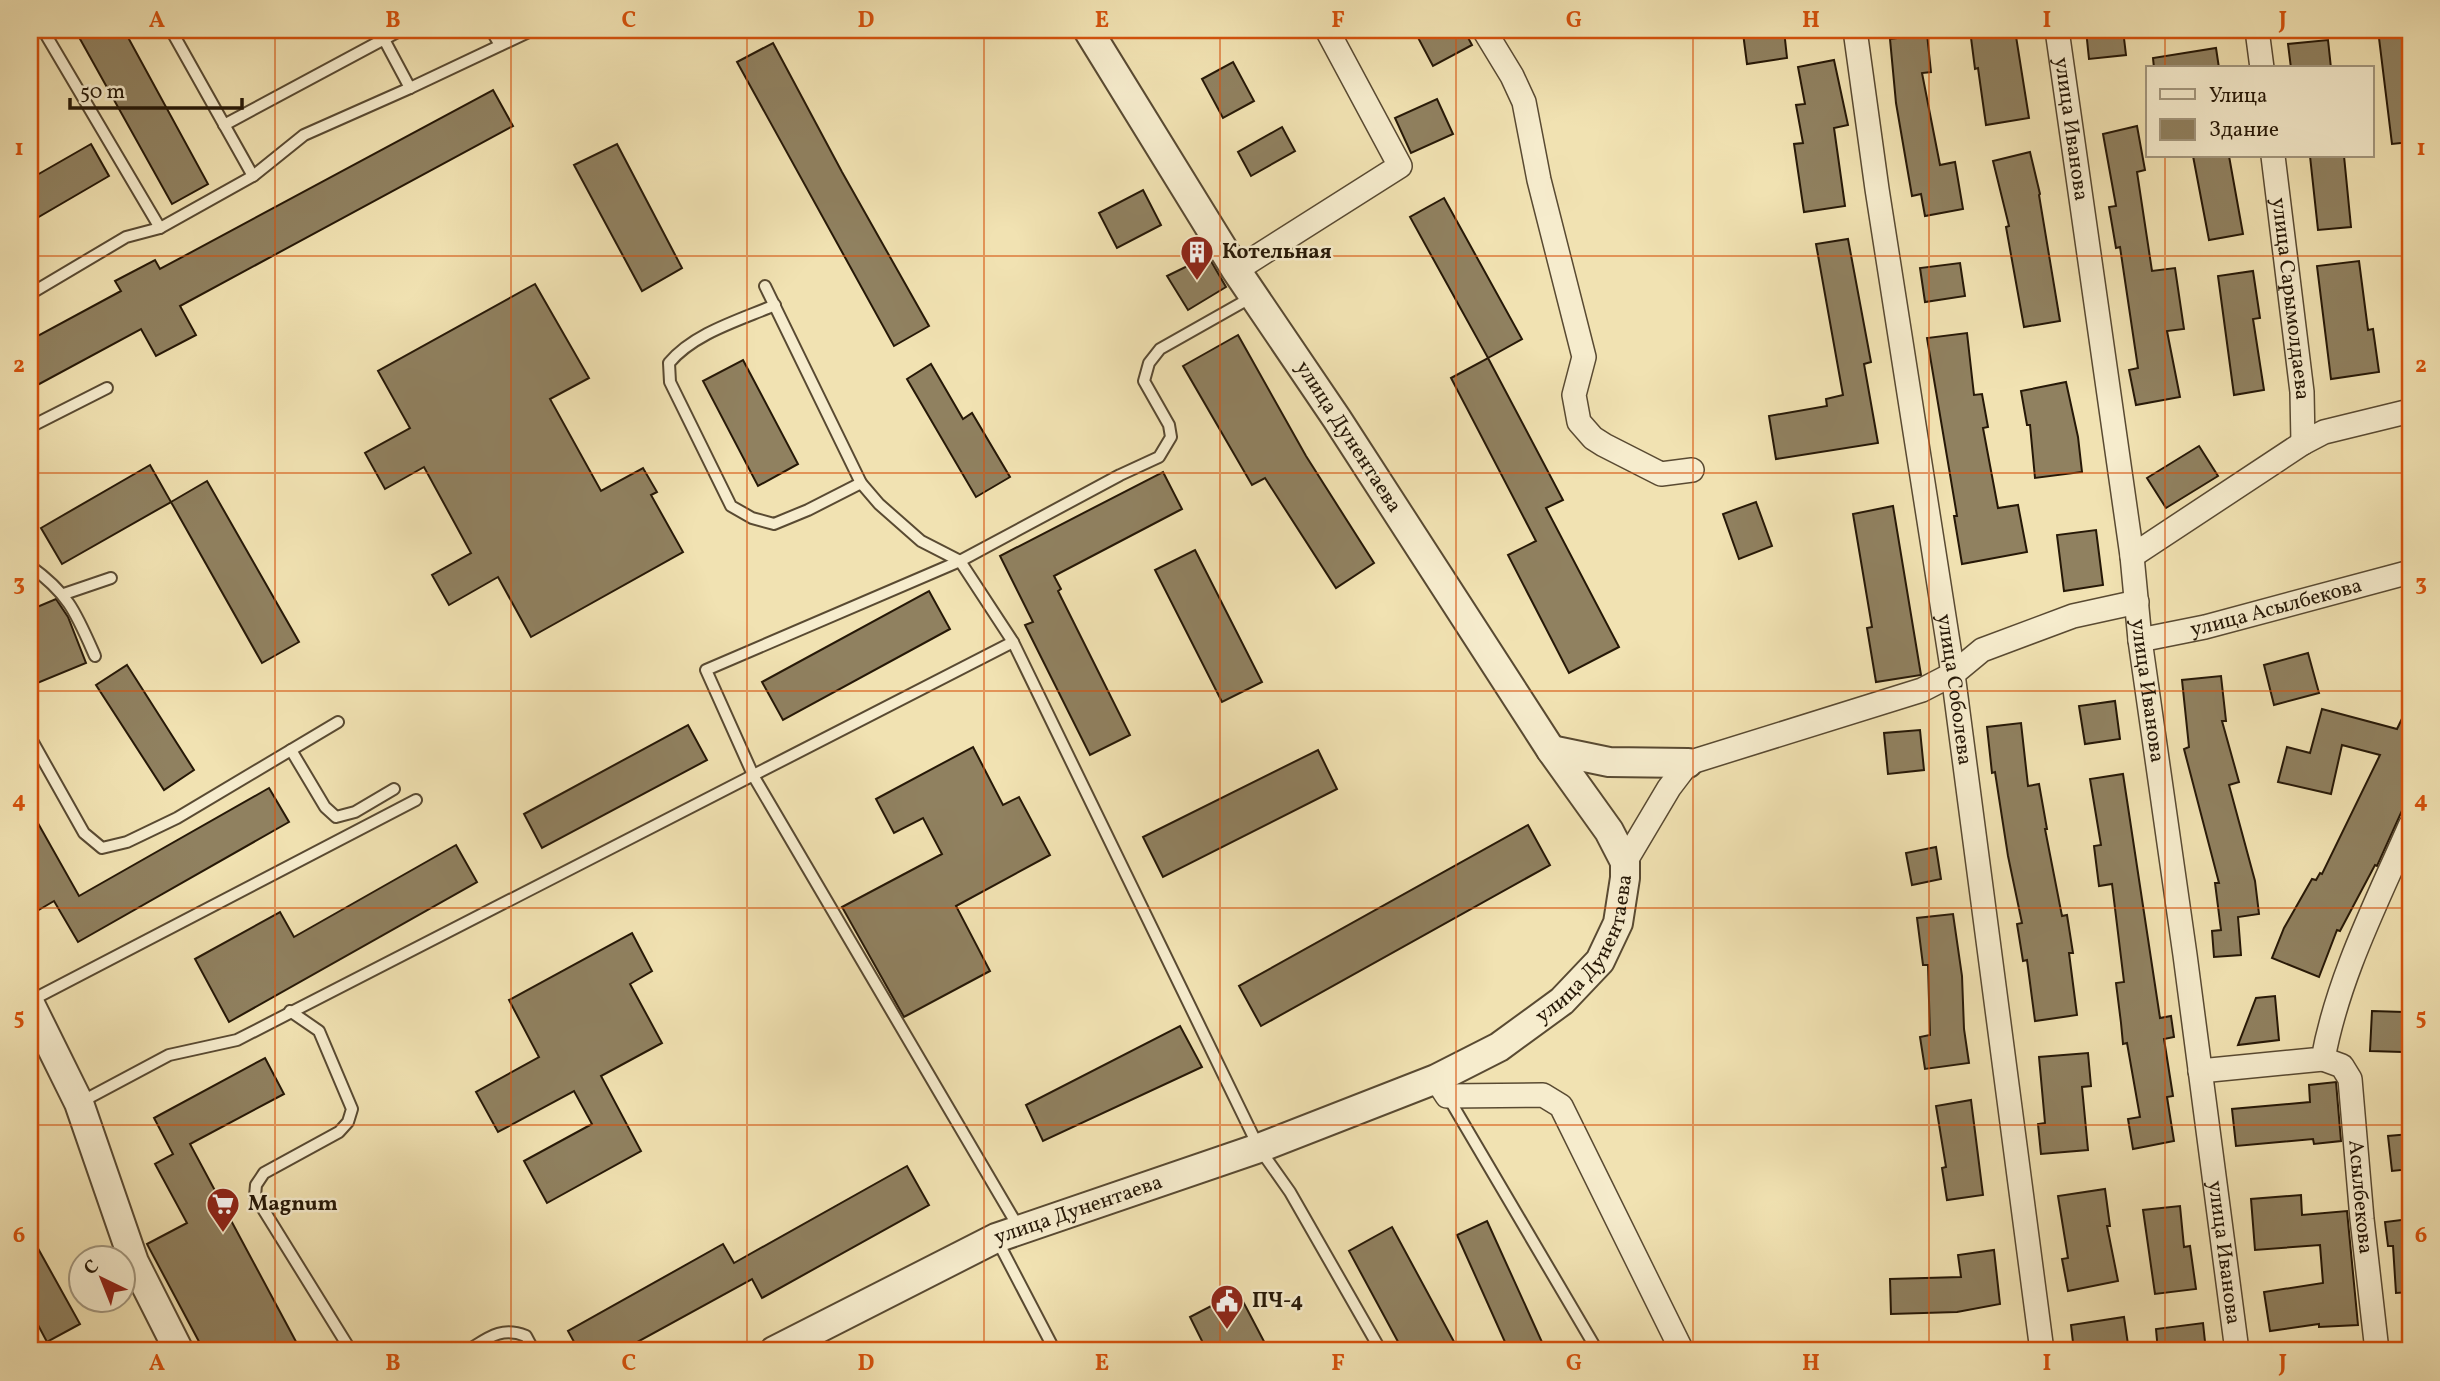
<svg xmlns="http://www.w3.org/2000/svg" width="2440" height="1381" viewBox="0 0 2440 1381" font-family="Vollkorn,serif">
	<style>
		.building { fill: #908160; stroke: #261807; stroke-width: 2 }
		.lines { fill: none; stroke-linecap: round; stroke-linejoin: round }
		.service-casing { stroke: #594a32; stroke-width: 14 }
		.minor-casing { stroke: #594a32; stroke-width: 26 }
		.tertiary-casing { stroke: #594a32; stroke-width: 32 }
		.service { stroke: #f6eccd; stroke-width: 10 }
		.minor { stroke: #f6eccd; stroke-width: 23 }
		.tertiary { stroke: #f6eccd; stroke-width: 28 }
		.grid { fill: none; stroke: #d5520c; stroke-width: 2; stroke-opacity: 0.55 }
		.labels { text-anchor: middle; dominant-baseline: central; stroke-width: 5; stroke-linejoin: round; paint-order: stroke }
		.street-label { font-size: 21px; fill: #261807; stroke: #f6eccd }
		.poi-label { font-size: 21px; font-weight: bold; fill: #261807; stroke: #f6eccd; text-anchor: start }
		.neatline { fill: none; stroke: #d5520c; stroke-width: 2.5 }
		.grid-label { font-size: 23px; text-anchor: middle; font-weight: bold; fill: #d5520c }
	</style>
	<rect width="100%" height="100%" fill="#f1e2b2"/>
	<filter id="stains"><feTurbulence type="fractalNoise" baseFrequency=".00286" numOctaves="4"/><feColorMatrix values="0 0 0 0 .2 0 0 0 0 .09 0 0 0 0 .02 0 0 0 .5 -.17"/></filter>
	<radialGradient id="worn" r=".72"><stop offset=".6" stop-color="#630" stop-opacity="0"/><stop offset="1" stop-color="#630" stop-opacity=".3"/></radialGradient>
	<g class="building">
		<polygon points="75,30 124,30 208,184 172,204"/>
		<polygon points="1414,30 1464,30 1472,45 1433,66"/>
		<polygon points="1765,30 1784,30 1787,58 1747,64 1743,33"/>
		<polygon points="1970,30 2015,30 2029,118 1986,125 1978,68 1975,69"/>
		<polygon points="2086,30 2123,30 2126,55 2089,59"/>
		<polygon points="1927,34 1931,72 1922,73 1940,165 1955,162 1963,209 1925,216 1921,194 1912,196 1896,103 1890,39"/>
		<polygon points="2410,34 2410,142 2392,144 2379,38"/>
		<polygon points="2328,40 2331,68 2291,68 2288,44"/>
		<polygon points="773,43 842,172 929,326 894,346 737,62"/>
		<polygon points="2216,48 2219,68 2154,68 2153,58"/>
		<polygon points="1834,60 1848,125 1834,128 1845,206 1804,212 1794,144 1803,143 1796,105 1805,104 1798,67"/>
		<polygon points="1233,62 1254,101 1223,118 1202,79"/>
		<polygon points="493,90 513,126 180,306 196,335 156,356 141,329 30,389 30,340 121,291 115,281 155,260 160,269"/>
		<polygon points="1437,99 1453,134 1411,153 1395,118"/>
		<polygon points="2137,126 2145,170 2137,172 2152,271 2175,268 2184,329 2167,331 2180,397 2136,405 2129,370 2138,368 2120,247 2116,248 2109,207 2116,206 2103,134"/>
		<polygon points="1282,127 1295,151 1251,176 1238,152"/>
		<polygon points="91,144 109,176 30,222 30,179"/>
		<polygon points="617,144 682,268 642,291 574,165"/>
		<polygon points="2030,152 2040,194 2039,195 2060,321 2024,327 2006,227 2009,226 1993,161"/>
		<polygon points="2193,156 2229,156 2243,234 2209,240"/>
		<polygon points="2310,156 2344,156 2351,227 2318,230"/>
		<polygon points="1143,190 1161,225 1117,248 1099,213"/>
		<polygon points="1444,198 1522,339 1488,358 1410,217"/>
		<polygon points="1848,239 1871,362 1864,364 1878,443 1776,459 1769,416 1827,406 1826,399 1843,395 1816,244"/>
		<polygon points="1208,256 1226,287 1188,310 1167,276"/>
		<polygon points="2359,261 2368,330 2373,329 2379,372 2331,379 2317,266"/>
		<polygon points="1960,263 1965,296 1925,302 1920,268"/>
		<polygon points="2253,271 2260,318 2253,319 2264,390 2234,395 2218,276"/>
		<polygon points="535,284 589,378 550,399 601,491 643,468 657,492 651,495 683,552 531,637 498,577 449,605 432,575 471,553 424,467 385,489 365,453 410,428 378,371"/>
		<polygon points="1967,333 1974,395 1982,394 1988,427 1983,428 1998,508 2018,505 2027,552 1962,564 1954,516 1957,516 1927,338"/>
		<polygon points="1238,335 1306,456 1374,563 1336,588 1265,478 1252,485 1183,366"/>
		<polygon points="1488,358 1563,500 1546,508 1619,647 1569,673 1508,555 1536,541 1451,378"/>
		<polygon points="743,360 798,464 758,486 703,381"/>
		<polygon points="931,364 963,419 972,413 1010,477 976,497 907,379"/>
		<polygon points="2066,382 2078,437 2082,472 2035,478 2030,425 2027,425 2021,391"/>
		<polygon points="2199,446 2218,476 2166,508 2147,478"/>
		<polygon points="150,465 171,502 62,564 41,528"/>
		<polygon points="1163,472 1182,509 1054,576 1061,589 1058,591 1130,735 1090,755 1025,625 1033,622 1000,556"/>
		<polygon points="207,481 299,642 262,663 171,502"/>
		<polygon points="1756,502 1772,546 1739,559 1723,514"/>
		<polygon points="1893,506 1921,675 1876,682 1867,628 1872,627 1853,514"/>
		<polygon points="2096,530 2103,585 2064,591 2057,535"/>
		<polygon points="1195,550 1262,682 1222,702 1155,570"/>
		<polygon points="929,591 950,629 783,720 762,682"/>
		<polygon points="56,599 68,617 86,663 30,686 30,610"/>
		<polygon points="2308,653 2319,693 2274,705 2264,665"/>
		<polygon points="127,665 194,770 164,790 96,685"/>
		<polygon points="2221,676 2226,721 2222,721 2239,782 2229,785 2255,881 2259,914 2238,917 2241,955 2214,957 2212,931 2221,930 2215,883 2219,883 2184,749 2189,747 2182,680"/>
		<polygon points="2115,701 2120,739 2085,744 2079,706"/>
		<polygon points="2410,702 2410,793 2377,866 2375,865 2340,931 2337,930 2319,977 2272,958 2284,928 2312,879 2316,880 2320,873 2322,874 2380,755 2342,745 2331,794 2278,782 2287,747 2310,753 2322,709 2397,729"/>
		<polygon points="2021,723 2028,786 2039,784 2047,829 2045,829 2062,916 2067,915 2073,953 2069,953 2077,1015 2035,1021 2027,960 2023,961 2017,924 2022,923 2008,856 1995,772 1992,773 1987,727"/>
		<polygon points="688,725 707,760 542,848 524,814"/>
		<polygon points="1920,730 1924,770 1888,774 1884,733"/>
		<polygon points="973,747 1003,805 1019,797 1050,855 956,906 990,971 904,1017 842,907 942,854 923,818 894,833 876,799"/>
		<polygon points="1318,750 1337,789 1163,877 1143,837"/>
		<polygon points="2123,774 2160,1018 2171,1016 2174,1037 2164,1039 2173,1096 2167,1097 2174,1141 2133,1149 2128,1119 2140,1117 2127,1043 2123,1044 2121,1023 2116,983 2124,982 2112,884 2099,886 2094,846 2101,845 2090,779"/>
		<polygon points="269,788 289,822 78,942 54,901 37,911 30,900 30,809 79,896"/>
		<polygon points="1528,825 1550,865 1261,1026 1239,986"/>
		<polygon points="456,845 477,882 229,1022 195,959 280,912 294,937"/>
		<polygon points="1936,847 1941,879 1912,885 1906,853"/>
		<polygon points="1953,914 1962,976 1964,1029 1969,1063 1925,1069 1920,1037 1930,1035 1928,965 1923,965 1917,918"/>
		<polygon points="632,933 652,971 630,984 662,1043 601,1076 641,1151 547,1203 524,1161 592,1124 574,1091 498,1132 476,1092 539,1057 509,1000"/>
		<polygon points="2275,996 2279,1040 2238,1045 2256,998"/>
		<polygon points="2372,1011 2404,1012 2402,1052 2370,1051"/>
		<polygon points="1180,1026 1202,1067 1043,1141 1026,1105"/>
		<polygon points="2088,1053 2091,1086 2082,1087 2088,1150 2041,1154 2038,1124 2045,1123 2039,1057"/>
		<polygon points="265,1058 284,1094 190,1144 301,1351 204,1351 147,1244 187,1223 155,1164 173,1154 154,1118"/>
		<polygon points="2336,1082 2341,1141 2314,1144 2313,1139 2236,1146 2232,1109 2310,1102 2309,1085"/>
		<polygon points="1971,1100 1983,1195 1947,1200 1942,1168 1946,1167 1936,1106"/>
		<polygon points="2410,1134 2410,1169 2392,1171 2388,1136"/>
		<polygon points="907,1166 929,1205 762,1298 752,1279 621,1351 579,1351 568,1331 723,1244 734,1263"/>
		<polygon points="2105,1189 2110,1226 2107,1226 2118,1281 2068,1291 2062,1259 2068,1258 2058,1196"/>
		<polygon points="2301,1195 2302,1215 2347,1211 2358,1325 2319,1327 2319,1324 2270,1331 2264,1292 2323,1283 2320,1245 2255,1250 2251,1199"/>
		<polygon points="2180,1206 2184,1247 2190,1246 2196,1289 2155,1294 2143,1210"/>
		<polygon points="2410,1219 2410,1292 2396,1293 2393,1246 2388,1246 2385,1222"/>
		<polygon points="1487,1221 1546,1351 1509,1351 1457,1235"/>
		<polygon points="1392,1227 1459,1351 1403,1351 1349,1251"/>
		<polygon points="30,1234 80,1324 47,1342 30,1310"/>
		<polygon points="1994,1250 2000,1304 1957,1312 1891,1314 1890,1279 1961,1277 1958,1255"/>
		<polygon points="1238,1292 1269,1351 1207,1351 1190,1317"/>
		<polygon points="2124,1317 2129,1351 2074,1351 2071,1325"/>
		<polygon points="2203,1323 2206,1351 2158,1351 2156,1329"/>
	</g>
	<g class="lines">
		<defs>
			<g id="service">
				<polyline points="43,30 160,228"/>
				<polyline points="171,30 253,176"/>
				<polyline points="379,30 410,88"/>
				<polyline points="491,30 500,45"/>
				<polyline points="224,125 401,30"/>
				<polyline points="765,286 861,483 879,504 921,541 960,561 1013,642 1259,1148 1290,1192 1381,1351"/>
				<polyline points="30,294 126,237 160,228 253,176 304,135 410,88 533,30"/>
				<path d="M775 305C740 320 694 333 669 363L670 382 731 506 752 518 774 524 808 510 861 483"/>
				<polyline points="30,427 107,388"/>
				<path d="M30 566C69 594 76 613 95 656"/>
				<polyline points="64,594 111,578"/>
				<polyline points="30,737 84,833 102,848 127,842 177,818 338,722"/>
				<polyline points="291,750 325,807 336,817 355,812 394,789"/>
				<polyline points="30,1001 416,800"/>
				<polyline points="290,1011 319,1031 352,1109 348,1122 339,1132 264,1173 256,1185 255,1196 351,1351"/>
				<polyline points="1448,1097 1594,1345"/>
				<polyline points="79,1103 169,1055 237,1040 1013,642"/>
				<polyline points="1019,1228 754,777 706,670 960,561 1120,475 1159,457 1171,437 1169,425 1144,381 1149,363 1160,349 1252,297"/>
				<polyline points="996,1238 1055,1351"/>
				<path d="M467 1351C488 1338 501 1326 526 1336L534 1351"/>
			</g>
			<g id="minor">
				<polyline points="1484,30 1512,76 1524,102 1539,180 1584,357 1574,395 1579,422 1593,438 1604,445 1661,474 1692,470"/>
				<path id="s1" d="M1855 30 1877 189 1953 674 2042 1351"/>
				<path id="s2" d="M2057 30 2132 556 2140 640 2185 955 2237 1351"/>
				<polyline points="2257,30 2262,68"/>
				<path id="s3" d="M2273 156 2302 392 2303 443"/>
				<polyline points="1236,270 1400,166 1327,30"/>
				<polyline points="2132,556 2303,443 2324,432 2410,411"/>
				<path id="s4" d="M2140 640 2205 627 2410 572"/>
				<polyline points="1625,862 1669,788 1688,763 1922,690 1953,674 1982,650 2073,616 2137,602"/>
				<path id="s5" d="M2323 1059 2342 1066 2350 1079 2362 1219 2377 1351"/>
				<path d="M2200 1071 2323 1059C2338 977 2377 902 2410 826"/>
				<polyline points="1436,1079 1447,1096 1543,1095 1561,1106 1682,1351"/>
			</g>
			<g id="tertiary">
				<polyline points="1551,750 1609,762 1688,763"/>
				<polyline points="30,1004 79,1103 134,1262 179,1351"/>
				<path id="s6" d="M774 1351 996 1238 1259 1148 1436 1079 1499 1047 1562 1001 1600 961 1618 923 1625 878V862L1609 831 1551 750 1337 419 1236 270 1088 30"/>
			</g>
		</defs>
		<use href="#service" class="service-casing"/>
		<use href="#minor" class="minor-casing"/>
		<use href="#tertiary" class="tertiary-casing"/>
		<use href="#service" class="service"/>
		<use href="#minor" class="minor"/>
		<use href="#tertiary" class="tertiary"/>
	</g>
	<path class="grid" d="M275 30V1351M511 30V1351M747 30V1351M984 30V1351M1220 30V1351M1456 30V1351M1693 30V1351M1929 30V1351M2165 30V68M2165 156V1351M30 256H2410M30 473H2410M30 691H2410M30 908H2410M30 1125H2410"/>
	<defs>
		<symbol id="building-pin" viewBox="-11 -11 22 30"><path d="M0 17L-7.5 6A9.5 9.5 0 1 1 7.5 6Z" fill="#8f2418" stroke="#f6eccd"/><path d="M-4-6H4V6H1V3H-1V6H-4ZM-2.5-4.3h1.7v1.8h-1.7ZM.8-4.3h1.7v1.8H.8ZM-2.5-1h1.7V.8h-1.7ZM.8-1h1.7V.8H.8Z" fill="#fff"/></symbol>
		<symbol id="supermarket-pin" viewBox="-11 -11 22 30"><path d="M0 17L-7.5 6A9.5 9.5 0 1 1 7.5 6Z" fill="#8f2418" stroke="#f6eccd"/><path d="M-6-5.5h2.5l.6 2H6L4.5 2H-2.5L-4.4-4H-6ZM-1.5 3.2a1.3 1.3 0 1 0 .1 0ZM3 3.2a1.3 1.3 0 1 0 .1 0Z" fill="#fff"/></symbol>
		<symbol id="civic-pin" viewBox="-11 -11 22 30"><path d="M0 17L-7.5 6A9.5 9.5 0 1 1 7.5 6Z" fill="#8f2418" stroke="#f6eccd"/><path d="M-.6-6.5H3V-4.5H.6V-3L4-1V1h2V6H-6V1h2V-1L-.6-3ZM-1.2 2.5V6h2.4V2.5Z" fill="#fff"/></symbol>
	</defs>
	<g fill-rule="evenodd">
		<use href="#building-pin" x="1178" y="233" width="38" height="52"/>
		<use href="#supermarket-pin" x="204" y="1185" width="38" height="52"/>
		<use href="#civic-pin" x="1208" y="1282" width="38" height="52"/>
	</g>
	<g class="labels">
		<g class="street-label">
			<text stroke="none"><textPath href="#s2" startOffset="100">улица Иванова</textPath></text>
			<text stroke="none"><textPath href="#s3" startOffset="144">улица Сарымолдаева</textPath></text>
			<text transform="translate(1348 437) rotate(57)">улица Дунентаева</text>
			<text stroke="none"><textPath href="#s4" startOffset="140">улица Асылбекова</textPath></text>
			<text stroke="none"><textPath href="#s1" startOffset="667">улица Соболева</textPath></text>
			<text stroke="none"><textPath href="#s2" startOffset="667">улица Иванова</textPath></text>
			<text stroke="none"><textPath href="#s6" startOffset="924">улица Дунентаева</textPath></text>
			<text stroke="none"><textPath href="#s5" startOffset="154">Асылбекова</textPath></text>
			<text stroke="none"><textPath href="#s6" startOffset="336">улица Дунентаева</textPath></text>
			<text stroke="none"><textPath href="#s2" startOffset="1234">улица Иванова</textPath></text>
		</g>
		<g class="poi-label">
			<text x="1222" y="252">Котельная</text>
			<text x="248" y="1204">Magnum</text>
			<text x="1252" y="1301">ПЧ-4</text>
		</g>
	</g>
	<rect width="2440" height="1381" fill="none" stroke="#f1e2b2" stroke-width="77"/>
	<rect x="2146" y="66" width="228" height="91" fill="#f6eccd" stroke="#a3977e" stroke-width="2"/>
	<rect x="2160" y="89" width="35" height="10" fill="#f6eccd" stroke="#a3977e" stroke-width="2"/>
	<text x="2209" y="102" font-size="21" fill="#261807">Улица</text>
	<rect x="2160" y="119" width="35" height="21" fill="#908160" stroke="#a3977e" stroke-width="2"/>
	<text x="2209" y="136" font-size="21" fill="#261807">Здание</text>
	<g transform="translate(102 1279) rotate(317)"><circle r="33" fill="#f6eccd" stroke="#a3977e" stroke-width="2"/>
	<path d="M0-5L12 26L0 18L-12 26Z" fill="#8f2418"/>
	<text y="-10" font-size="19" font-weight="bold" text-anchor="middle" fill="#261807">С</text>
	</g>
	<path d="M70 98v10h172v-10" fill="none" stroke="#261807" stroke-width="3.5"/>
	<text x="80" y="98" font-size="21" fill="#261807" stroke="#f6eccd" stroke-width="5" paint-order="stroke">50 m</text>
	<rect x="38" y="38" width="2364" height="1304" class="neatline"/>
	<g class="grid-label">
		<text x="157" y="27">A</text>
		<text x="393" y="27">B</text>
		<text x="629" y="27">C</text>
		<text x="866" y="27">D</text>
		<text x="1102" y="27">E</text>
		<text x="1338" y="27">F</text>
		<text x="1574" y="27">G</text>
		<text x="1811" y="27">H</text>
		<text x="2047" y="27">I</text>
		<text x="2283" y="27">J</text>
		<text x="19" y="155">1</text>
		<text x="2421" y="155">1</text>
		<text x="19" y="372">2</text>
		<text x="2421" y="372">2</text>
		<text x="19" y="590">3</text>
		<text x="2421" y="590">3</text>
		<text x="19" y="807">4</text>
		<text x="2421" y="807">4</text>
		<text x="19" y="1024">5</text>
		<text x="2421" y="1024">5</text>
		<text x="19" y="1242">6</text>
		<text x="2421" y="1242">6</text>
		<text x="157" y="1370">A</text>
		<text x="393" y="1370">B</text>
		<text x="629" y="1370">C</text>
		<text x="866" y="1370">D</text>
		<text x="1102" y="1370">E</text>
		<text x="1338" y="1370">F</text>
		<text x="1574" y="1370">G</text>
		<text x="1811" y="1370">H</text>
		<text x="2047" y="1370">I</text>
		<text x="2283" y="1370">J</text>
	</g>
	<rect width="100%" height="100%" filter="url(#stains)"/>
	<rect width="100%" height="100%" fill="url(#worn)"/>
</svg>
